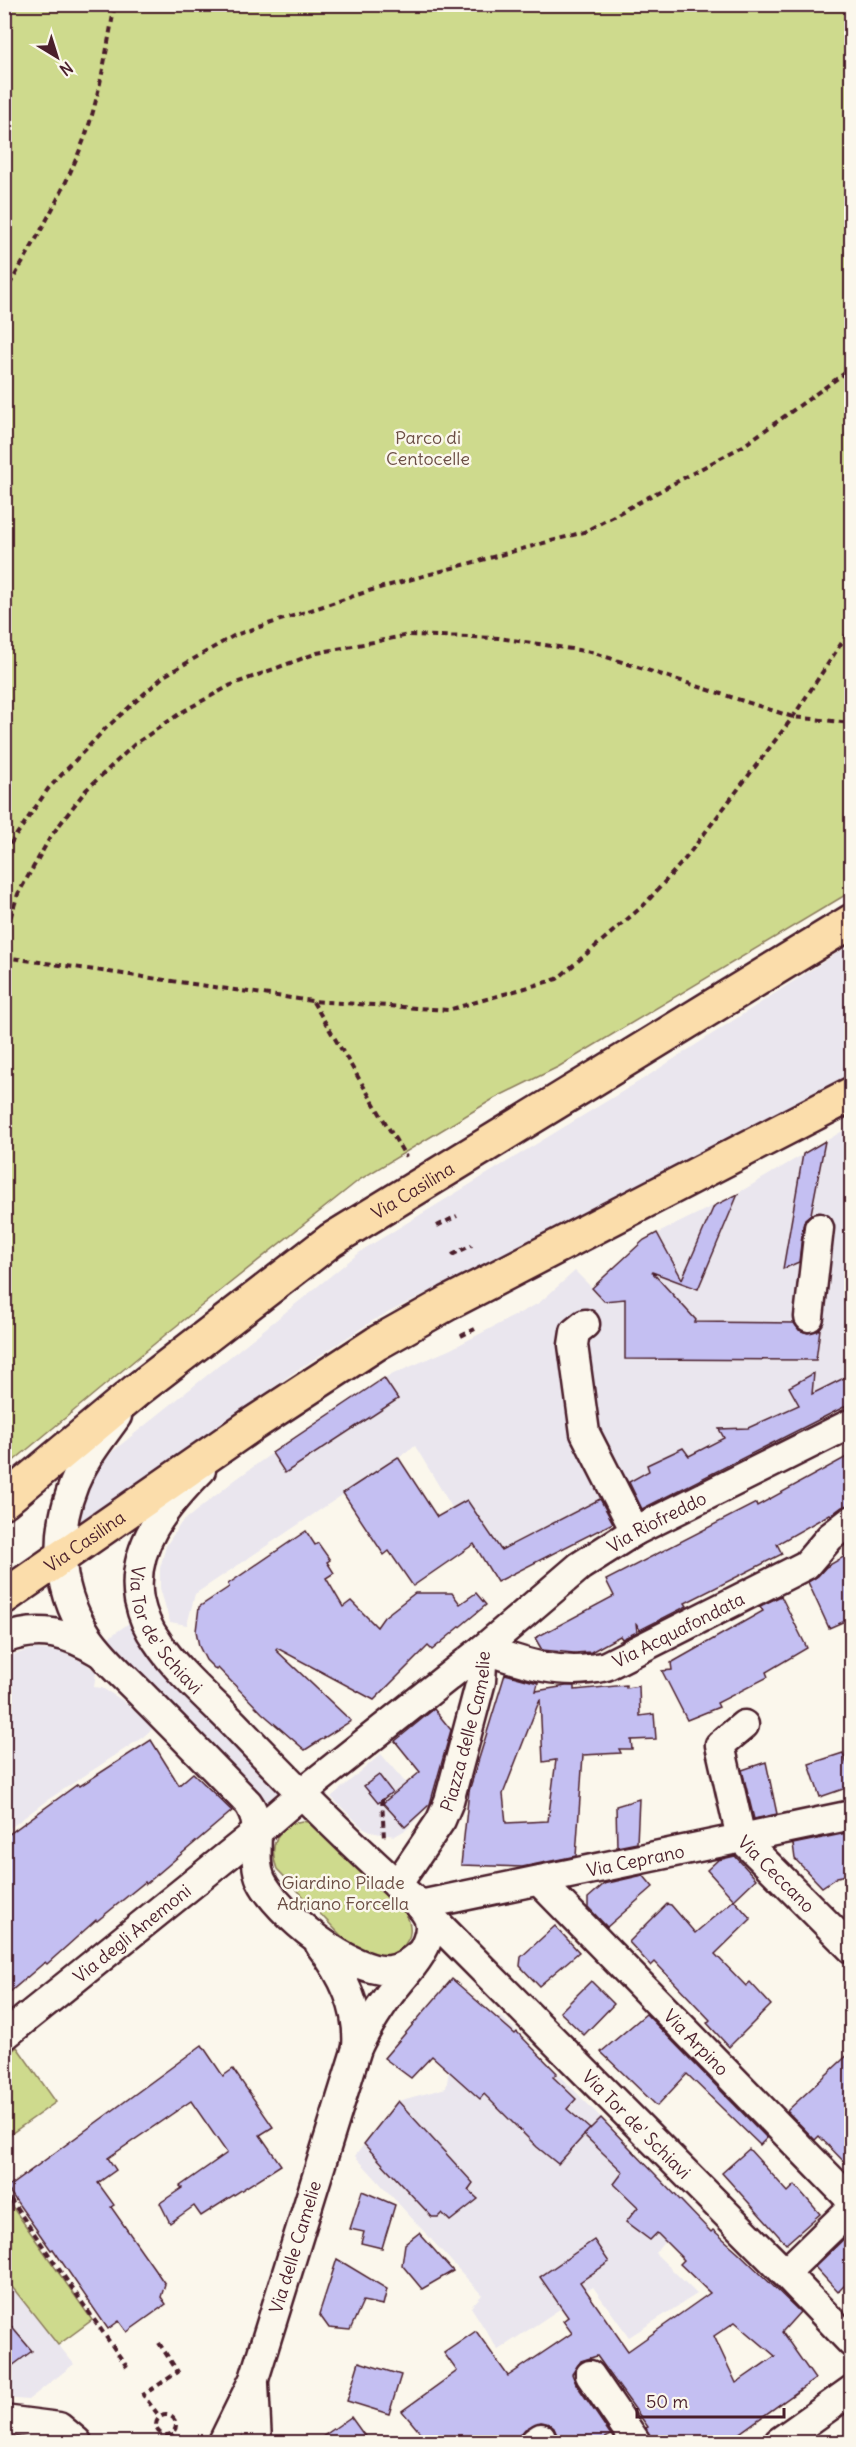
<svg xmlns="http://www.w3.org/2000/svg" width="856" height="2447" viewBox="0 0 856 2447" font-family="Delius,sans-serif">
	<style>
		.built { fill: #eae6ee }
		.green { fill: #ceda8d; stroke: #8c7c5c; stroke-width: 1.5 }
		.building { fill: #c4bff2; stroke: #4a1f2b; stroke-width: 1.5; fill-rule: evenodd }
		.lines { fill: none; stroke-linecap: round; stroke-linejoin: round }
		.minor-casing { stroke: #4a1f2b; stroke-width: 33 }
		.major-casing { stroke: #4a1f2b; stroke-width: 38 }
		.path { stroke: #4a1f2b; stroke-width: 4; stroke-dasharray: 6 4.5; stroke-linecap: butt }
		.minor { stroke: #fbf7ec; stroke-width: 28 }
		.major { stroke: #fbddab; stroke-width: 33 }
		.labels { text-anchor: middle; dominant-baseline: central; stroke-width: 5; stroke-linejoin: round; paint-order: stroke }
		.park-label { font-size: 18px; fill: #6b4e44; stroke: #fbf7ec }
		.street-label { font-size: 18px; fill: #4a1f2b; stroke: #fbf7ec }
	</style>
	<rect width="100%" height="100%" fill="#fbf7ec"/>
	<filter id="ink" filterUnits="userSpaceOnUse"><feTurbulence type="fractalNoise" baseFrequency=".0167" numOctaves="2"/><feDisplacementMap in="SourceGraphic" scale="12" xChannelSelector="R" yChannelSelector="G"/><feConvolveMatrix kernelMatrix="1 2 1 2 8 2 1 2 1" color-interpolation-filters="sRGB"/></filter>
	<g filter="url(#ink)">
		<g class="built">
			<polygon points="851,944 851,1074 374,1320 293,1373 73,1536 85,1486 113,1451 364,1249 643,1079"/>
			<polygon points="851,1126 851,1404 497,1582 415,1446 195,1594 187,1625 170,1622 160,1588 160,1568 166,1546 181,1523 235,1480 303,1431 384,1378 451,1349 539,1303 575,1271 592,1288 644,1240 733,1196"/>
			<polygon points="132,1621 283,1789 267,1805 105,1640"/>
			<polygon points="34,1649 59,1651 85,1663 96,1672 94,1687 102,1688 122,1700 153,1728 143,1737 46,1801 5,1832 5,1660 15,1654"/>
			<polygon points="381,1754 427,1808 407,1829 395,1836 375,1833 362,1827 331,1797"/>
			<polygon points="501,2016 692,2210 655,2253 697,2294 629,2337 593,2287 498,2350 471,2307 482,2295 355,2156 398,2101 446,2088 449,2071"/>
			<polygon points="4,2278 74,2364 28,2400 5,2398"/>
		</g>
		<g class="green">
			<polygon points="5,4 851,5 852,891 558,1067 495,1098 359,1180 165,1335 5,1468"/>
			<path d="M302 1821 317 1824 403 1909C419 1934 407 1947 385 1960L355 1950 277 1869C268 1846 277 1825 302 1821Z"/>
			<polygon points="17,2047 56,2102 5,2138 5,2057"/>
			<polygon points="4,2195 92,2320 58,2345 5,2278"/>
		</g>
		<g class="building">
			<polygon points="825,1141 811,1214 805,1219 803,1226 799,1262 783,1269 803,1154"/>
			<polygon points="738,1194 698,1289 652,1272 696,1320 695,1322 794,1323 799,1330 808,1333 820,1329 816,1360 625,1359 625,1299 604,1301 592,1288 644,1240 657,1233 682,1279 714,1206"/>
			<polygon points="814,1373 812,1394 852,1374 852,1403 642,1509 629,1482 649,1471 647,1465 683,1448 689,1456 724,1438 719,1429 748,1428 799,1405 789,1387"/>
			<polygon points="384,1378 398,1399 285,1473 272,1453"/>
			<polygon points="852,1454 852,1504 842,1507 831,1515 830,1514 777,1544 782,1554 685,1603 687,1606 640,1630 636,1623 637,1632 622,1639 620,1636 591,1652 574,1653 542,1650 535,1638 614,1596 606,1580 756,1503 757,1506"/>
			<polygon points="398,1457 437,1517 467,1500 501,1550 600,1499 613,1523 497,1582 474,1544 413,1586 389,1551 384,1555 343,1493"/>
			<polygon points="306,1531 315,1545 318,1543 330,1560 327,1562 334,1573 326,1578 343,1607 351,1601 377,1627 384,1617 415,1593 452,1593 460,1604 476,1593 486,1605 432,1650 428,1646 374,1700 277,1648 276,1650 351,1721 305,1750 262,1713 218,1668 216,1670 206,1660 199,1646 196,1631 199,1607 229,1587 228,1584"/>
			<polygon points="852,1552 852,1618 829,1628 808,1582 818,1576 826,1567"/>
			<polygon points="781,1596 807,1648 766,1672 768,1677 717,1703 719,1707 687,1720 662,1671 672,1670 671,1663 763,1611 760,1606"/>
			<path d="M505 1674 538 1683 536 1691 566 1686H575V1690L626 1685V1688L639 1686 640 1716 654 1714 656 1739 631 1740 632 1749H619L621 1753 583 1755 576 1856 522 1867 461 1865 469 1791ZM540 1699 543 1762 556 1760 548 1821 506 1823 503 1794Z"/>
			<polygon points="434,1709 451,1730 430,1804 405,1827 383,1803 420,1772 395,1741"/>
			<polygon points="151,1740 179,1785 193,1773 232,1811 146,1884 145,1882 97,1921 96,1920 47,1964 45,1962 4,1997 4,1838 78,1784 80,1786"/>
			<polygon points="843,1753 852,1778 852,1786 820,1797 809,1764"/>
			<polygon points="766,1762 777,1814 754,1819 742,1770"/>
			<polygon points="379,1775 392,1792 378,1803 364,1786"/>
			<polygon points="639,1799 637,1843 617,1847 616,1806"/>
			<polygon points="852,1832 852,1874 837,1877 822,1887 795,1859 793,1844"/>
			<polygon points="735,1856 756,1879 734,1900 707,1870 718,1860"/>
			<polygon points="643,1875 653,1887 607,1927 588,1907 588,1898 604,1884"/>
			<polygon points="734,1900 751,1919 715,1954 746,1986 750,1982 771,2005 729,2047 707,2023 710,2020 655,1962 651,1966 629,1942 667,1904 671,1905 695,1933"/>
			<polygon points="555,1926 579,1952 539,1986 520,1966 521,1957"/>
			<polygon points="452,1979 515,2034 517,2032 557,2073 553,2077 576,2099 567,2109 590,2129 558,2164 537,2147 484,2094 480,2099 432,2056 411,2078 384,2058"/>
			<polygon points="591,1981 614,2004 584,2035 560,2012"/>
			<polygon points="646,2014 767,2138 760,2145 687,2074 657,2106 601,2052"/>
			<polygon points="202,2045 223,2076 233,2069 273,2127 260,2135 281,2165 201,2216 194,2206 170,2223 160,2203 182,2188 180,2186 227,2153 191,2101 108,2158 116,2170 98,2183 114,2205 111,2207 165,2284 161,2297 166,2304 127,2332 119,2321 108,2329 53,2249 51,2250 7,2188"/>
			<polygon points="852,2051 852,2170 819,2136 815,2140 787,2111"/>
			<polygon points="398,2101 473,2183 468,2190 478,2199 450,2221 442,2213 438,2217 432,2217 364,2144"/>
			<path d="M601 2118 711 2232 713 2230 738 2252 800 2312 782 2332 815 2379 727 2442H652L646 2428 648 2427 597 2356 581 2361 572 2374 576 2384 611 2435 598 2442H556L557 2436 554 2428 549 2424 541 2422 525 2429 521 2434 519 2442H428L402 2411 457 2371 444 2353 476 2331 508 2376 572 2333 563 2321 568 2317 540 2277 594 2240 609 2262 580 2282 628 2351 710 2293 680 2264 684 2260 657 2233 650 2240 626 2222 638 2207 614 2184 623 2172 584 2135ZM735 2322 775 2356 736 2383 714 2336Z"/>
			<polygon points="749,2149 788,2192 795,2185 820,2214 786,2244 722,2173"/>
			<polygon points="362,2191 395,2205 382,2248 361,2243 364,2232 350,2229"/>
			<polygon points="852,2231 852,2278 838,2292 815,2267"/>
			<polygon points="419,2233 453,2271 422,2289 402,2265 405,2244"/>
			<polygon points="337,2259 387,2289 383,2305 363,2301 350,2330 329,2328 319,2314"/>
			<polygon points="4,2318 32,2351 4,2372"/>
			<polygon points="359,2362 401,2375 389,2414 347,2401"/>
			<polygon points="351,2417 369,2442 315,2442"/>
		</g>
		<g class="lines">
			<defs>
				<g id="minor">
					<polyline points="809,1317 819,1228"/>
					<polyline points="585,1324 575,1332 573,1345 585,1433 635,1531"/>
					<path d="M117 1416C105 1433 91 1450 81 1469 54 1521 54 1586 87 1635 103 1659 126 1678 146 1699 180 1733 214 1768 248 1803 265 1826 250 1855 261 1880 276 1912 353 1975 390 1970 400 1969 410 1962 418 1955"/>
					<path id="s1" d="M201 1470C167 1504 130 1547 139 1600 142 1614 148 1629 157 1641 177 1672 209 1698 234 1724 294 1787 354 1848 420 1905 425 1912 430 1918 430 1926 430 1951 403 1976 389 1995 377 2012 366 2029 357 2048L254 2379 223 2442"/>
					<path d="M4 1639C39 1625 68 1633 99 1652"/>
					<path id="s2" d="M483 1649C523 1663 563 1677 606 1666L806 1565 830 1537 852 1520"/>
					<path id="s3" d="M744 1725 720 1745 741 1838 852 1949"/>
					<path id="s4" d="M540 1882 852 2201"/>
					<path id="s5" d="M397 1885 441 1820 449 1801 481 1681 483 1649"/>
					<path id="s6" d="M420 1905 852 1815"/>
					<path id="s7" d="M421 1907 785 2273 852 2343"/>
					<path d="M320 1945C343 1975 360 2008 357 2048"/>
					<path id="s8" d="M4 2036 257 1832 313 1784 483 1649 580 1566 635 1531 852 1423"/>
					<polyline points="785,2273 852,2208"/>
					<polyline points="590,2375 636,2442"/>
					<polyline points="254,2384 257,2442"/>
					<polyline points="4,2420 59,2427 77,2442"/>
					<polyline points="535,2442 541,2438"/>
					<polyline points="779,2442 852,2390"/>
				</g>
				<g id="major">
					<path id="s9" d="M4 1501 137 1390 331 1240 852 921"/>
					<path id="s10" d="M4 1597 250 1426 377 1343 448 1303 852 1094"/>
				</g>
			</defs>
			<use href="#minor" class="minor-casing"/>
			<use href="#major" class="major-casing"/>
			<g class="path">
				<path d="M4 294C35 242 65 191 86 134 100 94 107 47 115 4"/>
				<polyline points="4,853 48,789 106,728 164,676 235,635 372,590 584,532 743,446 852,368"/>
				<polyline points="4,937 18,894 51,836 86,790 135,744 182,712 231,685 317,653 409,635 499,638 591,652 793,717 852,723"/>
				<polyline points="4,957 312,1001 448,1010 557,979 644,905 685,859 793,717 852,627"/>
				<polyline points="313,1002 406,1157"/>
				<polyline points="437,1226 457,1216"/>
				<polyline points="452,1255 472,1245"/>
				<polyline points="461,1336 475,1329"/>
				<polyline points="382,1799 384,1839"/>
				<polyline points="4,2190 127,2367"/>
				<polyline points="159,2343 178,2372 143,2395 160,2417"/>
				<circle cx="166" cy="2425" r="10"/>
				<polyline points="171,2434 177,2442"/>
			</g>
			<use href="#minor" class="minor"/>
			<use href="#major" class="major"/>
		</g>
	</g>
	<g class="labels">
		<g class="park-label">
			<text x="428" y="437">Parco di<tspan x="428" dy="21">Centocelle</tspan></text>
			<text x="343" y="1882">Giardino Pilade<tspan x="343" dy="21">Adriano Forcella</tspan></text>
		</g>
		<g class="street-label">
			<text stroke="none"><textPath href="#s9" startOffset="514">Via Casilina</textPath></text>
			<text stroke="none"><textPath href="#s8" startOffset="832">Via Riofreddo</textPath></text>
			<text stroke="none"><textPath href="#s10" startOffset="98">Via Casilina</textPath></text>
			<text stroke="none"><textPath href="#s1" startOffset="188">Via Tor de' Schiavi</textPath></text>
			<text stroke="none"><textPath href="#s2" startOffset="207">Via Acquafondata</textPath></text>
			<text stroke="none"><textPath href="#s5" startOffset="171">Piazza delle Camelie</textPath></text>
			<text stroke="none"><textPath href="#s6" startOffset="220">Via Ceprano</textPath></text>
			<text stroke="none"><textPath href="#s3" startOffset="177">Via Ceccano</textPath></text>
			<text stroke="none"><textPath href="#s8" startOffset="164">Via degli Anemoni</textPath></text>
			<text stroke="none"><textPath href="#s4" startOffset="224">Via Arpino</textPath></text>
			<text stroke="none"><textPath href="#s7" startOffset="306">Via Tor de' Schiavi</textPath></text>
			<text transform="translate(295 2247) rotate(-73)">Via delle Camelie</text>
		</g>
	</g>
	<rect width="856" height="2447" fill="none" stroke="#fbf7ec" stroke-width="24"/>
	<rect x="12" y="12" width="832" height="2423" fill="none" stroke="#4a1f2b" stroke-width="2" filter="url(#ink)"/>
	<g transform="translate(57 57) rotate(142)" stroke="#fbf7ec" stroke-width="4.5" paint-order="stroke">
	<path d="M0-4.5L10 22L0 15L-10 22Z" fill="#4a1f2b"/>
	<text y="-9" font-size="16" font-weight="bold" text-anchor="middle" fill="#4a1f2b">N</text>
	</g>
	<path d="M637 2408v9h147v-9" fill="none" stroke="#4a1f2b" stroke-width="3"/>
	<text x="646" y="2408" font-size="18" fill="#4a1f2b" stroke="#fbf7ec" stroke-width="4.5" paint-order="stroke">50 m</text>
</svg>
